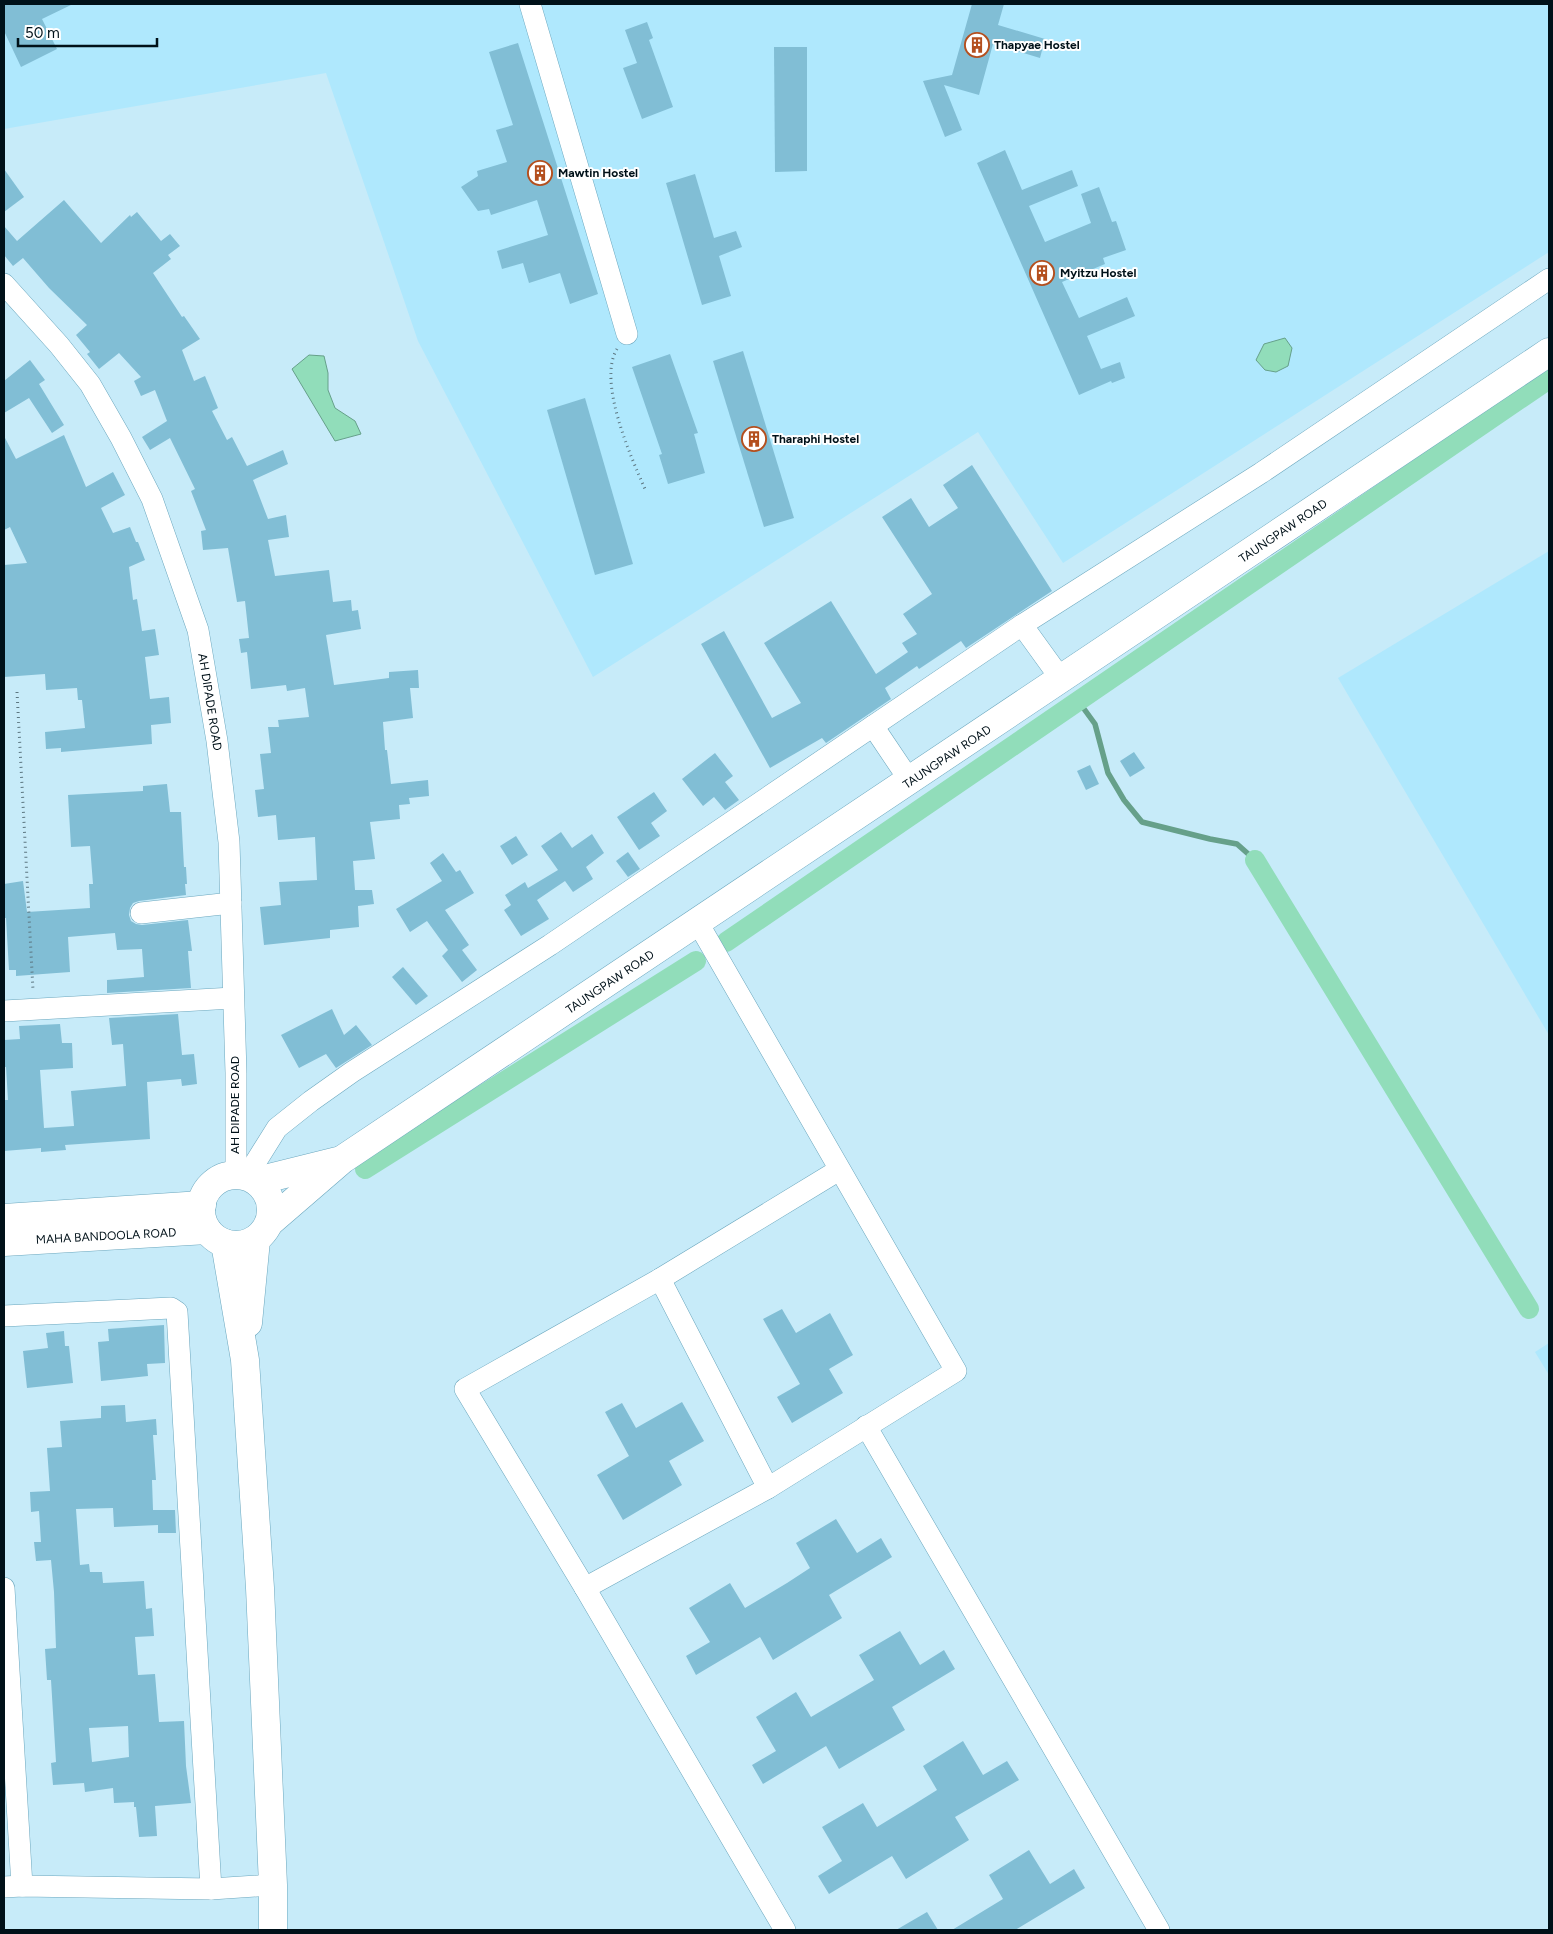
<svg xmlns="http://www.w3.org/2000/svg" width="1553" height="1934" viewBox="0 0 1553 1934" font-family="Figtree,sans-serif">
	<style>
		.built { fill: #afe8fd }
		.water { fill: #91ddba; stroke: #66a08a }
		.lines { fill: none; stroke-linecap: round; stroke-linejoin: round }
		.stream { stroke: #66a08a; stroke-width: 5.5 }
		.canal { stroke: #91ddba; stroke-width: 20 }
		.building { fill: #81bed5; fill-rule: evenodd }
		.minor-casing { stroke: #6ba7be; stroke-width: 22 }
		.secondary-casing { stroke: #6ba7be; stroke-width: 29 }
		.trunk-casing { stroke: #6ba7be; stroke-width: 29 }
		.path { stroke: #5c7680; stroke-width: 3; stroke-dasharray: 1 4; stroke-linecap: butt }
		.minor { stroke: #fff; stroke-width: 21 }
		.secondary { stroke: #fff; stroke-width: 28 }
		.trunk { stroke: #fff; stroke-width: 28 }
		.labels { text-anchor: middle; dominant-baseline: central; stroke-width: 4; stroke-linejoin: round; paint-order: stroke }
		.poi-label { font-size: 12px; font-weight: bold; fill: #001119; stroke: #fff; text-anchor: start }
		.street-label { font-size: 12px; fill: #001119; stroke: #fff }
	</style>
	<rect width="100%" height="100%" fill="#c7ebf9"/>
	<g class="built">
		<polygon points="4,4 1549,4 1549,252 1063,563 978,432 593,677 418,341 326,73 4,129"/>
		<polygon points="1549,551 1549,1035 1338,678"/>
		<polygon points="1549,1343 1549,1375 1535,1352"/>
	</g>
	<g class="water">
		<polygon points="1285,338 1292,348 1288,366 1276,372 1265,370 1256,360 1264,344"/>
		<polygon points="309,355 324,356 328,373 328,390 335,408 355,421 361,434 335,441 292,369"/>
	</g>
	<g class="lines">
		<polyline class="stream" points="1079,702 1095,724 1108,773 1124,800 1142,822 1210,839 1237,844 1255,860"/>
		<g class="canal">
			<polyline points="1255,860 1529,1309"/>
			<polyline points="726,942 1549,379"/>
			<polyline points="365,1169 696,961"/>
		</g>
	</g>
	<g class="building">
		<polygon points="4,4 73,4 42,19 57,49 21,67 4,31"/>
		<polygon points="972,4 1004,4 998,25 1045,39 1040,58 993,44 979,95 944,85 962,130 945,137 923,81 952,75"/>
		<polygon points="647,22 653,38 649,40 673,107 642,119 623,68 637,63 625,30"/>
		<polygon points="518,43 598,294 570,304 560,273 529,283 523,263 502,269 497,251 548,235 537,200 491,215 489,209 478,211 461,187 478,176 477,171 507,162 496,130 513,125 489,52"/>
		<polygon points="774,47 807,47 807,171 775,172"/>
		<polygon points="1005,150 1022,190 1072,170 1078,186 1029,206 1045,242 1091,223 1081,194 1099,187 1112,222 1116,221 1126,250 1103,258 1105,264 1062,282 1079,318 1127,297 1135,316 1087,336 1101,369 1120,362 1125,378 1112,383 1111,381 1079,395 977,163"/>
		<polygon points="4,169 24,197 4,212"/>
		<polygon points="695,174 714,238 736,231 742,247 719,256 731,296 702,305 666,183"/>
		<polygon points="64,200 101,243 130,215 131,217 137,212 161,241 170,234 180,246 168,255 171,259 153,273 182,317 184,316 200,339 182,350 194,381 205,376 218,408 212,411 227,440 232,437 247,466 283,450 288,464 253,480 268,519 286,515 289,537 268,540 275,576 329,570 333,602 351,600 352,611 358,610 361,629 326,635 334,685 389,678 389,672 418,670 419,688 410,688 413,718 383,722 385,750 387,750 391,784 428,780 429,796 409,798 410,804 399,805 400,819 370,822 375,859 353,861 355,890 372,890 374,904 358,906 359,927 330,930 330,938 264,945 260,907 281,905 279,882 317,880 315,837 278,840 276,815 258,817 255,790 264,789 260,754 271,753 268,727 279,727 278,720 309,717 305,688 287,691 286,685 251,689 247,652 241,653 239,639 249,638 245,601 237,602 228,548 203,550 201,531 206,530 191,491 195,489 170,438 150,450 142,437 167,421 155,390 141,396 134,381 141,377 119,353 99,369 87,354 90,352 76,335 87,325 49,288 23,258 13,266 4,255 4,226 17,241"/>
		<polygon points="743,351 794,518 764,527 713,361"/>
		<polygon points="670,354 698,433 694,434 705,473 668,484 659,455 662,454 632,367"/>
		<polygon points="30,360 45,380 39,384 64,425 52,433 29,398 4,413 4,381"/>
		<polygon points="585,398 633,564 595,575 547,410"/>
		<polygon points="64,435 86,487 113,472 125,495 101,508 113,533 130,527 136,542 138,542 145,560 129,567 133,600 137,599 142,631 155,629 159,655 145,657 150,699 169,697 171,723 151,725 152,744 61,752 61,748 46,749 45,732 85,728 82,700 78,700 77,688 46,690 45,674 4,677 4,565 27,563 10,527 4,530 4,436 16,459"/>
		<polygon points="972,465 1052,591 966,648 961,641 919,669 917,666 885,688 891,699 826,743 822,738 770,768 701,644 724,631 772,718 801,703 764,643 831,601 876,674 908,652 902,643 917,634 903,614 932,594 882,517 911,498 929,527 958,508 943,485"/>
		<polygon points="1134,752 1145,768 1130,777 1120,761"/>
		<polygon points="715,753 733,776 725,782 739,800 725,810 714,797 703,806 682,779"/>
		<polygon points="1090,765 1099,784 1086,790 1077,771"/>
		<polygon points="167,784 170,812 181,812 184,867 186,867 187,884 185,884 186,895 139,901 133,903 130,908 129,915 131,921 136,924 142,925 188,920 192,951 188,951 191,988 107,993 107,980 144,977 142,949 117,950 115,933 68,937 70,972 16,976 16,970 9,970 6,918 4,918 4,884 23,881 27,912 90,908 89,884 93,884 90,846 71,847 68,795 143,791 143,786"/>
		<polygon points="654,792 667,811 651,823 660,836 639,850 617,817"/>
		<polygon points="561,832 572,848 592,834 604,853 586,867 593,879 573,892 565,881 537,900 549,919 521,936 504,910 511,905 505,895 525,882 528,888 558,870 541,846"/>
		<polygon points="516,836 528,855 512,865 500,846"/>
		<polygon points="628,852 640,869 628,877 616,861"/>
		<polygon points="443,853 456,872 460,870 474,893 445,910 469,945 462,950 477,970 462,982 442,956 448,950 427,921 410,932 396,909 442,881 430,863"/>
		<polygon points="403,967 428,996 416,1005 392,977"/>
		<polygon points="332,1009 344,1035 356,1025 372,1045 336,1068 326,1054 299,1068 281,1035"/>
		<polygon points="178,1014 182,1055 194,1054 197,1084 182,1086 181,1079 147,1082 150,1139 65,1145 66,1150 41,1152 41,1148 4,1151 4,1100 8,1100 6,1067 4,1067 4,1040 20,1039 19,1026 60,1024 62,1043 72,1043 73,1068 40,1070 44,1128 74,1126 71,1091 126,1086 123,1044 112,1045 109,1018"/>
		<polygon points="782,1309 796,1333 830,1313 853,1355 829,1369 843,1393 792,1423 777,1397 800,1384 763,1319"/>
		<polygon points="164,1325 165,1363 147,1364 148,1376 101,1381 98,1342 109,1341 108,1329"/>
		<polygon points="64,1331 65,1346 69,1346 73,1383 27,1388 23,1351 48,1348 46,1333"/>
		<polygon points="682,1402 704,1441 669,1461 682,1485 623,1520 597,1475 629,1456 605,1412 622,1403 636,1428"/>
		<path d="M125 1405 126 1422 156 1419 157 1435H153L156 1480H152L153 1510H175L176 1533H158V1525L114 1527 113 1508 76 1509 80 1565 89 1564 90 1572H102L103 1583 144 1581 146 1609 152 1608 154 1636 135 1637 138 1675 155 1674 159 1722 184 1721 186 1766 191 1803 155 1806 157 1836 139 1837 136 1807H134V1802L114 1803 113 1788 85 1792 84 1783 53 1785 51 1763 56 1762 51 1680H47L45 1649 56 1648 54 1592 51 1560 36 1561 34 1542H41L39 1511 31 1512 30 1492 50 1491 47 1448 62 1447 60 1421 101 1418V1406ZM128 1726 129 1757 92 1762 89 1728Z"/>
		<polygon points="836,1519 857,1553 881,1538 892,1557 829,1595 842,1618 773,1660 760,1637 696,1675 686,1656 710,1642 689,1608 730,1583 745,1608 787,1583 810,1568 796,1543"/>
		<polygon points="900,1631 920,1665 944,1650 955,1669 892,1707 905,1730 839,1769 826,1746 763,1784 752,1765 776,1751 756,1717 796,1692 811,1717 874,1680 859,1655"/>
		<polygon points="963,1741 983,1775 1007,1761 1019,1780 955,1817 969,1840 906,1879 892,1856 829,1894 818,1876 842,1861 822,1827 863,1803 877,1827 913,1805 937,1790 923,1766"/>
		<polygon points="1029,1850 1050,1884 1074,1869 1085,1888 1015,1930 952,1930 1003,1899 989,1875"/>
		<polygon points="927,1912 938,1930 896,1930"/>
	</g>
	<g class="lines">
		<defs>
			<g id="minor">
				<polyline points="530,4 627,334"/>
				<polyline points="4,284 59,345 90,384 121,438 152,499 198,630 217,741 229,842 236,1073 236,1175"/>
				<polyline points="1022,625 1061,679"/>
				<polyline points="873,726 910,781"/>
				<polyline points="141,913 231,903"/>
				<polyline points="4,1011 233,998"/>
				<polyline points="247,1176 277,1128 311,1101 352,1072 550,945 1022,625 1261,473 1549,279"/>
				<polyline points="660,1279 768,1488"/>
				<polyline points="4,1316 171,1308 177,1312 211,1889"/>
				<polyline points="866,1426 1159,1930"/>
				<polyline points="4,1588 22,1886"/>
				<polyline points="585,1588 768,1488 956,1371 698,923"/>
				<polyline points="4,1887 22,1886 211,1889 273,1885"/>
				<polyline points="785,1930 585,1588 465,1389 660,1279 839,1170"/>
			</g>
			<g id="secondary">
				<polyline points="4,1218 202,1205"/>
				<polyline points="4,1242 207,1230"/>
			</g>
			<g id="trunk">
				<circle cx="236" cy="1210" r="35"/>
				<polyline points="257,1181 337,1161"/>
				<polyline points="270,1222 343,1159 1549,352"/>
				<polyline points="225,1243 245,1360 260,1588 273,1885 273,1930"/>
				<polyline points="248,1323 256,1240"/>
			</g>
		</defs>
		<use href="#minor" class="minor-casing"/>
		<use href="#secondary" class="secondary-casing"/>
		<use href="#trunk" class="trunk-casing"/>
		<g class="path">
			<path d="M617 349C597 381 631 457 645 489"/>
			<polyline points="17,692 33,990"/>
		</g>
		<use href="#minor" class="minor"/>
		<use href="#secondary" class="secondary"/>
		<use href="#trunk" class="trunk"/>
	</g>
	<defs>
		<symbol id="building-ring" viewBox="-11 -11 22 22"><circle r="9.5" fill="#fff" stroke="#b44f1e" stroke-width="1.5"/><path d="M-4-6H4V6H1V3H-1V6H-4ZM-2.5-4.3h1.7v1.8h-1.7ZM.8-4.3h1.7v1.8H.8ZM-2.5-1h1.7V.8h-1.7ZM.8-1h1.7V.8H.8Z" fill="#b44f1e"/></symbol>
	</defs>
	<g fill-rule="evenodd">
		<use href="#building-ring" x="963" y="31" width="28" height="28"/>
		<use href="#building-ring" x="526" y="159" width="28" height="28"/>
		<use href="#building-ring" x="1028" y="259" width="28" height="28"/>
		<use href="#building-ring" x="740" y="425" width="28" height="28"/>
	</g>
	<g class="labels">
		<g class="poi-label">
			<text x="994" y="45">Thapyae Hostel</text>
			<text x="558" y="173">Mawtin Hostel</text>
			<text x="1060" y="273">Myitzu Hostel</text>
			<text x="772" y="439">Tharaphi Hostel</text>
		</g>
		<g class="street-label">
			<text transform="translate(1283 531) rotate(-34)">TAUNGPAW ROAD</text>
			<text transform="translate(210 702) rotate(81)">AH DIPADE ROAD</text>
			<text transform="translate(947 757) rotate(-34)">TAUNGPAW ROAD</text>
			<text transform="translate(610 982) rotate(-34)">TAUNGPAW ROAD</text>
			<text transform="translate(235 1105) rotate(-90)">AH DIPADE ROAD</text>
			<text transform="translate(106 1236) rotate(-3)">MAHA BANDOOLA ROAD</text>
		</g>
	</g>
	<rect width="1553" height="1934" fill="none" stroke="#001119" stroke-width="10"/>
	<path d="M18 38v8h139v-8" fill="none" stroke="#001119" stroke-width="2.5"/>
	<text x="25" y="38" font-size="15" fill="#001119" stroke="#ffffff" stroke-width="4" paint-order="stroke">50 m</text>
</svg>
